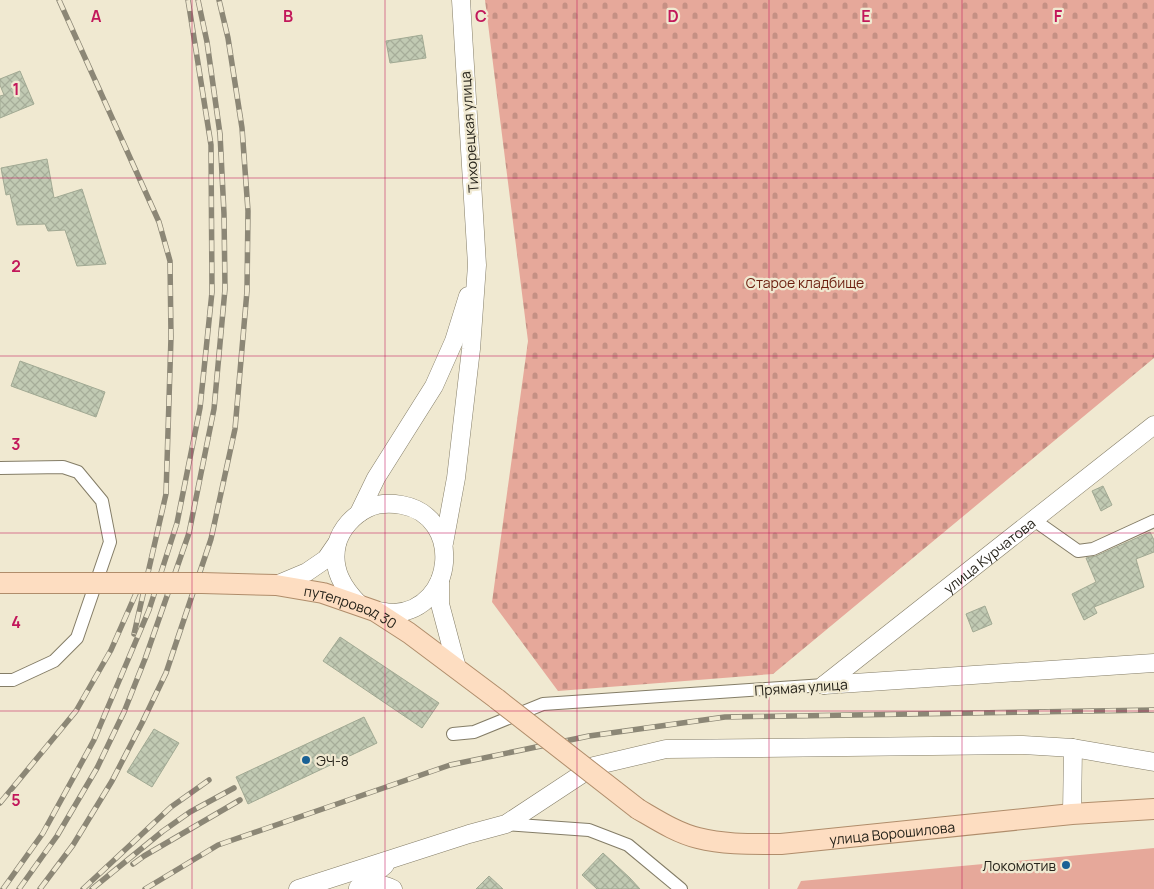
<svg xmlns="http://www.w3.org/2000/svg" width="1154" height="889" viewBox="0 0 1154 889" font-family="Manrope,sans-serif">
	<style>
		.cemetery { fill: url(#cemetery-stones) }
		.pitch { fill: #e6a89a }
		.building { fill: url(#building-cross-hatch); stroke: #a1a993 }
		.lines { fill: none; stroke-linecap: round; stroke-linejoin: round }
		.street-casing { stroke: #847d67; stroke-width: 14 }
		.secondary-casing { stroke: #847d67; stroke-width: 19 }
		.primary-casing { stroke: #b08d6b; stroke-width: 22 }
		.street { stroke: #fff; stroke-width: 12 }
		.secondary { stroke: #fff; stroke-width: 18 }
		.primary { stroke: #fdddc1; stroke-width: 20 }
		.rail-casing { stroke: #8c8776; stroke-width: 5.5 }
		.rail { stroke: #f0e9d1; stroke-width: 4; stroke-dasharray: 11; stroke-linecap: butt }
		.primary-bridge-casing { stroke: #b08d6b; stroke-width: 22; stroke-linecap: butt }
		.primary-bridge { stroke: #fdddc1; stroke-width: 20 }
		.grid { fill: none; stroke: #c2185b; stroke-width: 1; stroke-opacity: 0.55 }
		.poi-dot { fill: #196195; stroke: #f0e9d1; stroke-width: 2 }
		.labels { text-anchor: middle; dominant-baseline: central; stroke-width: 4.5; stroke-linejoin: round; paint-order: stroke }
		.street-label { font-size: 14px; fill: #26231a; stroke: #f0e9d1 }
		.park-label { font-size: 14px; fill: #6c1f0f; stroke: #f0e9d1 }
		.poi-label { font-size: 14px; fill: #26231a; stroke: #f0e9d1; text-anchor: start }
		.grid-label { font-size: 16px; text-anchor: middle; font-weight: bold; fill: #c2185b; stroke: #f0e9d1; stroke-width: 4.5; stroke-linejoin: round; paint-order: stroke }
	</style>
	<defs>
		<pattern id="cemetery-stones" width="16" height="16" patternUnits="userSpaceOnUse" patternTransform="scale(1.25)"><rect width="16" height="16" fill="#e6a89a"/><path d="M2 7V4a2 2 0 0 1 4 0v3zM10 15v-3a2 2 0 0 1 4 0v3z" fill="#c59084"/></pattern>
		<pattern id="building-cross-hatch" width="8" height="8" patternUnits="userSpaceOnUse" patternTransform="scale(1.25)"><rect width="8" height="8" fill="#c1cab3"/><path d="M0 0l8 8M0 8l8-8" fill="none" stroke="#a6ad99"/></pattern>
	</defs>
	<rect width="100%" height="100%" fill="#f0e9d1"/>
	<polygon class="cemetery" points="485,0 1154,0 1154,358 773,674 558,691 492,602 528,341"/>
	<polygon class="pitch" points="1154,848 1154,889 797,889 801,881"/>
	<g class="building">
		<polygon points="422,35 426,58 390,63 386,41"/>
		<polygon points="20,71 34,104 0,118 0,96 4,95 0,85 0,79"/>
		<polygon points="47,159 54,198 82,189 106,264 77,266 65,230 48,231 45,224 17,225 10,194 6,195 1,168"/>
		<polygon points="20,361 105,392 96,417 11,386"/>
		<polygon points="1103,486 1112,505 1101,511 1092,491"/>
		<polygon points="1150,532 1154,540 1154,552 1136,559 1144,587 1094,607 1097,613 1084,620 1072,594 1096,582 1086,558 1096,556"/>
		<polygon points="985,606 992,624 973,632 966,614"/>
		<polygon points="340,637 439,703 422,728 323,661"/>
		<polygon points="364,717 377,743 248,804 236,777"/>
		<polygon points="154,729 179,743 152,787 127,772"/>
		<polygon points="603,853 630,878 640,889 597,889 582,875"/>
		<polygon points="489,876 503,889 476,889"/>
	</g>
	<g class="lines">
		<defs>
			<g id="street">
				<polyline points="0,468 63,467 78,472 102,501 110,542 77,638 54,661 13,680 0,680"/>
				<polyline points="1034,520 1078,551 1093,549 1154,521"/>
				<polyline points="453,734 474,732 543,704 824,685"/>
				<polyline points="506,824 589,830 628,845 681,889"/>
			</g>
			<g id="secondary">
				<polyline points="359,513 376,478 434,386 454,341 468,296"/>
				<polyline points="444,543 456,478 471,349 477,265 461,0"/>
				<polyline points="440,580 440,604 457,668"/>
				<polyline points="276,585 307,572 326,559 337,543"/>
				<path d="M360 605C343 588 331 569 337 544 341 528 354 515 368 508 379 503 390 503 402 505 463 516 456 609 394 613 388 613 381 611 375 611"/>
				<path id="s1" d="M824 685 1154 425"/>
				<polyline points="824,685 1154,663"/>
				<polyline points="1072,814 1073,748"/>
				<polyline points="360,886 385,865"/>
				<path d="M358 888C369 883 382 883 393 889"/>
				<polyline points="298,889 469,834 506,824 594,766 666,749 1023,745 1073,748 1154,762"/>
			</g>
			<g id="primary">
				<polyline points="0,583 33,583"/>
				<path id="s2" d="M202 583 276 585 323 593 375 611 409 633 497 699"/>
				<path id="s3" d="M638 809C657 820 677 833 698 838 725 845 753 844 781 844L1072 814 1154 809"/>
			</g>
		</defs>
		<use href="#street" class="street-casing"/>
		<use href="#secondary" class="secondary-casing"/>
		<use href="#primary" class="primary-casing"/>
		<use href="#street" class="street"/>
		<use href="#secondary" class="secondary"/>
		<use href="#primary" class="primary"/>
		<defs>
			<g id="rail">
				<polyline points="59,0 159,222 170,261 171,337 166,494 134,634"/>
				<polyline points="0,803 76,711 111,650 141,582"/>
				<polyline points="133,864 144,856 240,800"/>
				<polyline points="3,889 43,833 94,740 149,610 177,523 200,408 212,292 211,145 188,0"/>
				<polyline points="19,889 57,836 97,768 124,712 145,659 189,533 214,409 225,289 224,214 220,134 207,42 198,0"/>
				<polyline points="40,889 73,845 112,781 142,723 166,673 211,539 235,429 247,291 248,211 242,128 228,38 219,0"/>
				<polyline points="83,889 171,807 209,780"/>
				<polyline points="92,889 163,831 190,812 234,788"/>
				<polyline points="145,889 218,845 450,765 589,736 725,717 1154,710"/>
			</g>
		</defs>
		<use href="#rail" class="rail-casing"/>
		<use href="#rail" class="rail"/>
		<defs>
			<g id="primary-bridge">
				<polyline points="33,583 202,583"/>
				<polyline points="497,699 638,809"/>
			</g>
		</defs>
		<use href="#primary-bridge" class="primary-bridge-casing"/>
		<use href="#primary-bridge" class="primary-bridge"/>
	</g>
	<path class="grid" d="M192 0V889M385 0V889M577 0V889M769 0V889M962 0V889M0 178H1154M0 356H1154M0 533H1154M0 711H1154"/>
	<g class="poi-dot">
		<circle cx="306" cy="760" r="5"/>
		<circle cx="1066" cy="865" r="5"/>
	</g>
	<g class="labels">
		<g class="street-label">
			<text transform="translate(469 132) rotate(-94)">Тихорецкая улица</text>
			<text stroke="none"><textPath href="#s1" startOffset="210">улица Курчатова</textPath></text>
			<text stroke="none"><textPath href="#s2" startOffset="152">путепровод 30</textPath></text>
			<text transform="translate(801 687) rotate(-4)">Прямая улица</text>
			<text stroke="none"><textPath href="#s3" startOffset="262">улица Ворошилова</textPath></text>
		</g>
		<g class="park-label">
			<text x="805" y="282">Старое кладбище</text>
		</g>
		<g class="poi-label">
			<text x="316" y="760">ЭЧ-8</text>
			<text x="1056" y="865" text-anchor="end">Локомотив</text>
		</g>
	</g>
	<g class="grid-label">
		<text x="96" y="22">A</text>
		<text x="288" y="22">B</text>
		<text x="481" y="22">C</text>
		<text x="673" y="22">D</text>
		<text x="866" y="22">E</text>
		<text x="1058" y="22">F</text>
		<text x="16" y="95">1</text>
		<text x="16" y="272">2</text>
		<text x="16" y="450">3</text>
		<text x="16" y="628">4</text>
		<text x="16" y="806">5</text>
	</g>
</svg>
